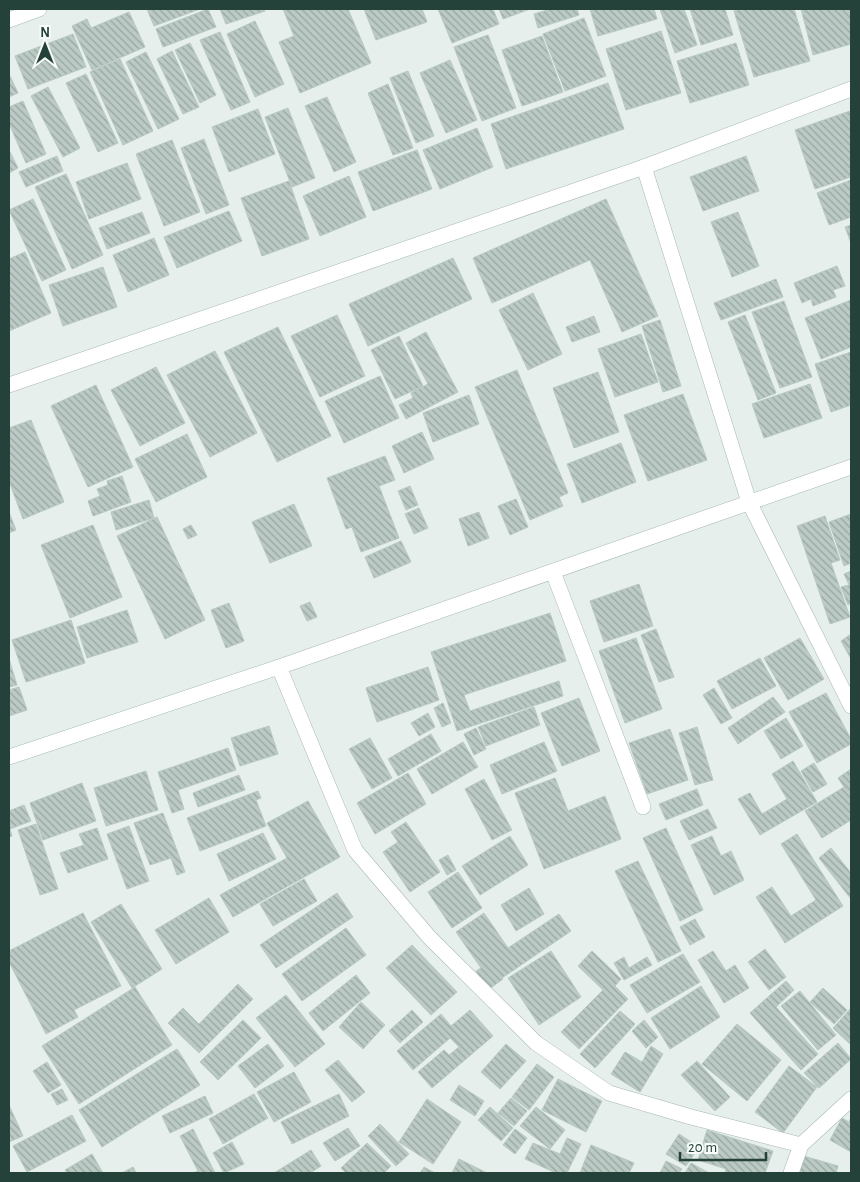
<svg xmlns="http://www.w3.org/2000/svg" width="860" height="1182" viewBox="0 0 860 1182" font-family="'Alegreya Sans',sans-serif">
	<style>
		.building { fill: url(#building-back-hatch); stroke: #b8c9c2 }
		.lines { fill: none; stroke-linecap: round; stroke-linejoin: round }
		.minor-casing { stroke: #a8b8b2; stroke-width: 16 }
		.tertiary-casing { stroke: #a8b8b2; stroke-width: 16 }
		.minor { stroke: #fff; stroke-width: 15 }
		.tertiary { stroke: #fff; stroke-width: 15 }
	</style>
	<defs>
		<pattern id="building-back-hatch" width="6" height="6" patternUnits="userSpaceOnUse" patternTransform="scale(1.25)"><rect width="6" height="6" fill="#bbcac4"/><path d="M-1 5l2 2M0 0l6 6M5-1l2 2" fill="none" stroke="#98a6a0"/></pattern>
	</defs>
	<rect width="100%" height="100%" fill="#e6efeb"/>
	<g class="building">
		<polygon points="147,9 200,9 154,26"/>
		<polygon points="208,9 216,27 163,47 156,29"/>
		<polygon points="220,9 264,9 265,11 226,24"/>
		<polygon points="283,9 348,9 371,63 300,93 279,42 294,36"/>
		<polygon points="364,9 422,9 427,22 376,40"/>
		<polygon points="438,9 493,9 499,24 452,43"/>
		<polygon points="499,9 530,9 503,19"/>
		<polygon points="551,9 577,9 579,15 538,28 534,14"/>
		<polygon points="590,9 654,9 657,19 598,36"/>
		<polygon points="660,9 684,9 697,45 675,53"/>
		<polygon points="690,9 725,9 733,35 701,45"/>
		<polygon points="742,9 794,9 810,61 754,77 734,11"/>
		<polygon points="801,9 851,9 851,44 813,55"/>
		<polygon points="129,12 145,47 92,70 72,26 87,19 91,28"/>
		<polygon points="584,18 606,76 565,91 543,34"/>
		<polygon points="255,21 284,84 255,97 227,34"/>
		<polygon points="661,31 681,93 626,110 606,49"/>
		<polygon points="220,32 250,102 231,110 200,40"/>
		<polygon points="73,34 86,67 28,89 15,56"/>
		<polygon points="488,35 516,108 482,121 454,47"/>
		<polygon points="542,36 563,92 522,106 502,50"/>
		<polygon points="190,43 216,95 200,103 175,50"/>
		<polygon points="736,43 749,85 690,103 677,61"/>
		<polygon points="172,51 199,107 183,114 157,59"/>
		<polygon points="146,52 179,119 158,129 126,62"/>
		<polygon points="120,59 153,131 123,145 90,72"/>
		<polygon points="450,60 477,120 446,133 420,73"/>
		<polygon points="408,71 434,136 416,143 390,78"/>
		<polygon points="9,74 18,93 9,97"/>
		<polygon points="86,74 118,143 98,152 66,83"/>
		<polygon points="608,83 624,129 506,169 491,124"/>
		<polygon points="388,84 413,148 393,155 368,93"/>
		<polygon points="48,87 80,148 63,157 31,96"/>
		<polygon points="327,97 356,162 334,172 305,106"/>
		<polygon points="23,101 46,154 26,163 9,123 9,107"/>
		<polygon points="288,108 315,178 292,187 265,117"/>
		<polygon points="258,109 275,154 229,172 212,127"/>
		<polygon points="850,111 851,116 851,177 815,189 795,130"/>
		<polygon points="477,128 493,167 440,189 423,150"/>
		<polygon points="204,139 229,205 206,214 181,148"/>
		<polygon points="172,140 200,212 164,226 136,154"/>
		<polygon points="9,150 18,168 9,173"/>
		<polygon points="417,150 432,189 373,211 358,172"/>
		<polygon points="57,156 63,171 26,187 19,172"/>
		<polygon points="746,156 759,191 703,211 690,177"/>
		<polygon points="127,163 141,199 89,219 76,182"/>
		<polygon points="66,174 103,255 72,269 35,187"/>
		<polygon points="349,176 366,217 320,236 303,196"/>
		<polygon points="851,180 851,217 829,225 817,193"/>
		<polygon points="289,181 309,239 262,256 241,198"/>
		<polygon points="33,199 66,270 42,281 9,210"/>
		<polygon points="606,199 658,316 622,332 590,260 492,303 473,258"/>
		<polygon points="229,211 242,241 177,268 164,237"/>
		<polygon points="142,212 150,233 107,249 99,228"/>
		<polygon points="738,212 759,266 732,277 711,222"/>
		<polygon points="851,225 851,243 845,227"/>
		<polygon points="154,238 169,275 128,292 113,255"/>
		<polygon points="25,252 51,313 9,331 9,259"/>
		<polygon points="453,258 472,299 368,346 349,304"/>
		<polygon points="837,266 845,286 833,290 836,297 813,306 811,299 802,303 794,283"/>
		<polygon points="103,267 117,307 63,326 49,285"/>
		<polygon points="776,279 783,297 721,320 714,303"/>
		<polygon points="533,293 562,354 528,370 499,310"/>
		<polygon points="851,300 851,347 821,359 805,318"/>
		<polygon points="784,301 812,377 780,388 752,312"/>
		<polygon points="337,315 365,376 320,397 291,336"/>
		<polygon points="745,315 776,393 758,400 728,322"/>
		<polygon points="594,316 600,332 572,342 566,327"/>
		<polygon points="660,320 681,386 663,392 642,326"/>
		<polygon points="278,327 331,436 277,462 224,352"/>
		<polygon points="426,332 458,392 406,419 399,405 413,398 411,393 428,384 406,343"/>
		<polygon points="641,334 658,382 615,397 598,349"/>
		<polygon points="399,336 423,386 395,399 371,350"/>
		<polygon points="215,351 257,433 210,457 167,375"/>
		<polygon points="851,352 851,405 831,412 815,364"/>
		<polygon points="156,367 185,423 140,446 111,390"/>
		<polygon points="517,370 568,493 559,497 563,506 530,520 475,387"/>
		<polygon points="598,372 619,432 574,448 553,388"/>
		<polygon points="380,376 399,418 344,443 325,401"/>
		<polygon points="810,384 822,418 764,438 752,404"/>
		<polygon points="96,385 133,467 88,487 51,406"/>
		<polygon points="683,394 707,460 648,481 624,415"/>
		<polygon points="469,395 479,424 433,442 423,413"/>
		<polygon points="31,420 64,502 23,519 9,481 9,428"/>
		<polygon points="422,432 434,459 404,473 392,446"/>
		<polygon points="187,434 207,477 156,502 135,459"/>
		<polygon points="621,443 636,482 582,503 567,464"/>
		<polygon points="385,456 395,480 379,486 399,538 361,552 352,527 346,529 327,478"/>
		<polygon points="122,476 131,502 93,516 88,501 100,496 97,489 108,485 107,481"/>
		<polygon points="410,486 418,505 406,510 398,491"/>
		<polygon points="516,499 528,527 510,535 498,506"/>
		<polygon points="149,500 154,518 116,530 111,512"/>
		<polygon points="294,504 312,546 270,563 252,522"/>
		<polygon points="419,508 428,528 414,534 405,514"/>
		<polygon points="9,512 16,530 9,533"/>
		<polygon points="479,512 489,538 468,546 459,519"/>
		<polygon points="851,514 851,563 844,566 829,522"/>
		<polygon points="825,516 840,560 831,563 850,617 830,624 797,526"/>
		<polygon points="157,517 205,620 165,639 117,536"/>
		<polygon points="93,525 122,597 70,618 41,545"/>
		<polygon points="191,525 197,535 188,539 183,529"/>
		<polygon points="401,541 411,562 374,578 365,557"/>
		<polygon points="851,571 851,603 848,605 841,587 849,585 844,574"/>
		<polygon points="639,584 653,626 604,642 590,601"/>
		<polygon points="310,602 317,617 307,621 300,606"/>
		<polygon points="229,603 244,641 226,648 211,610"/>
		<polygon points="127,610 138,642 87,658 77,627"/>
		<polygon points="550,613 566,661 464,695 470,711 559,681 563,696 457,731 431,652"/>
		<polygon points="71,620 85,663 26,682 12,640"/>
		<polygon points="656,629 674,677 659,682 641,635"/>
		<polygon points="851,634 851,659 841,641"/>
		<polygon points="636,638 662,709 625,723 599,651"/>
		<polygon points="800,638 824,679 788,700 764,658"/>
		<polygon points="760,658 776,686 732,709 717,681"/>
		<polygon points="9,659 17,685 9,687"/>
		<polygon points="428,667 439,700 377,722 366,688"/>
		<polygon points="19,687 27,710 9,716 9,690"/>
		<polygon points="714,688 732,718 721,724 703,695"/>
		<polygon points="826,693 851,739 851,744 817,763 789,712"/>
		<polygon points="773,697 785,712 738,744 728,728"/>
		<polygon points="579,698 600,751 562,766 541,713"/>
		<polygon points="443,703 451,723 442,727 434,708"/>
		<polygon points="534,707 540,725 486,746 478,727"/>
		<polygon points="428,713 435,727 419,736 411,723"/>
		<polygon points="786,718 803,746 781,759 764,731"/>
		<polygon points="269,726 278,754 240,766 231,738"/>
		<polygon points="697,727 713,780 695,785 679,733"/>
		<polygon points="476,728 486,749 474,755 464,734"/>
		<polygon points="670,729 688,780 647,794 629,743"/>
		<polygon points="431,734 441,751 398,776 388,759"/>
		<polygon points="370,738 392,778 372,789 349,749"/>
		<polygon points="463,742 478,767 432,794 417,769"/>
		<polygon points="544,742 557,771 502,794 490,765"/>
		<polygon points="228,748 236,770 178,790 184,809 172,813 158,772"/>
		<polygon points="793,761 817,802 760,835 738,799 750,793 762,814 787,799 772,774"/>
		<polygon points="814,763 827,784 813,792 801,771"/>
		<polygon points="851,769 851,820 822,838 805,811 844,787 838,778"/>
		<polygon points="146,771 158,810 106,826 94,788"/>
		<polygon points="408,773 426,804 375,834 357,803"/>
		<polygon points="239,775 245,790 198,807 193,793"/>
		<polygon points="555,778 568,811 605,796 621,839 544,869 515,793"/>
		<polygon points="484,779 512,830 492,840 465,789"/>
		<polygon points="82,783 96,821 43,840 30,803"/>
		<polygon points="697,789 703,805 666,820 659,804"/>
		<polygon points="258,791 261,798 256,800 266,826 200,851 187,818"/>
		<polygon points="308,801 340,857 233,917 220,895 287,858 267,823"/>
		<polygon points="24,805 31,821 10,829 12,836 9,837 9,811"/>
		<polygon points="708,809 717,828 689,840 680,821"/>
		<polygon points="163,813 185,872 177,875 171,858 150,865 134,823"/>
		<polygon points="406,822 440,872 410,892 383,852 398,842 391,832"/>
		<polygon points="36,824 58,889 40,895 18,830"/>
		<polygon points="129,826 149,881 127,889 107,834"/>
		<polygon points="97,828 108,859 68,873 60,853 84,845 79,834"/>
		<polygon points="666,828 703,910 680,921 643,838"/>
		<polygon points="263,833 276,859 229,881 217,854"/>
		<polygon points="797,834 843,906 785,943 756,897 772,887 791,916 816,900 781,844"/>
		<polygon points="510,836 528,865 480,895 462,866"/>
		<polygon points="712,836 721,856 731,851 744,880 714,895 691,845"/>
		<polygon points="831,848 851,873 851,899 819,858"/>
		<polygon points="448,855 456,870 447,875 439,860"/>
		<polygon points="638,861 681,951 658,962 615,871"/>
		<polygon points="458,872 482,908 452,928 428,892"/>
		<polygon points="304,879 317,901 273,926 260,904"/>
		<polygon points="529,888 544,914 516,931 501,905"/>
		<polygon points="337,893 353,917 276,968 260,945"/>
		<polygon points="209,898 229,932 176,964 155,930"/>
		<polygon points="121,904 162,969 132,988 91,922"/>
		<polygon points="83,913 121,986 74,1010 78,1017 46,1034 9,962 9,951"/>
		<polygon points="484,913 508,948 559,914 571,931 502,978 503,979 488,990 476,971 481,968 456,932"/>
		<polygon points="695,919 705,937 690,945 680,927"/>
		<polygon points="346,928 366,955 302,1001 282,974"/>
		<polygon points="412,945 457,992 431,1015 386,968"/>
		<polygon points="765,949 786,977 769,990 748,962"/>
		<polygon points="551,951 581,997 539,1025 508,978"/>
		<polygon points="592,951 621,979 615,986 628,999 579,1049 561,1032 603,990 578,966"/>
		<polygon points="713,951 726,971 735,965 749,988 724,1003 698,960"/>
		<polygon points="683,954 700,982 647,1013 630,985"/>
		<polygon points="624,957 629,968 647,957 652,965 624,980 614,963"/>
		<polygon points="356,975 370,993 323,1031 309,1013"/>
		<polygon points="786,981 794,990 776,1007 818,1054 801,1070 750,1013"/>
		<polygon points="238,984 253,999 199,1053 168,1023 183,1008 199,1024"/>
		<polygon points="701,986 720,1017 670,1049 651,1018"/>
		<polygon points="135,987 172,1045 79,1104 42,1046"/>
		<polygon points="823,988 847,1010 834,1024 810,1002"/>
		<polygon points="800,991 836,1035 818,1050 781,1006"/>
		<polygon points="286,995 325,1044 295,1067 256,1018"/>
		<polygon points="361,1002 385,1025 363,1049 339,1027"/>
		<polygon points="851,1008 851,1045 833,1028"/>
		<polygon points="412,1010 423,1022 400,1043 389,1031"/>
		<polygon points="470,1010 493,1036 432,1088 418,1072 444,1050 449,1055 459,1047 450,1038 413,1070 397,1051 441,1014 451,1026"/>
		<polygon points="620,1011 635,1024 595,1068 580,1054"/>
		<polygon points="243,1020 261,1038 218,1080 200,1062"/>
		<polygon points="644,1020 658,1037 646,1048 632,1031"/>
		<polygon points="737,1024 781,1060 747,1101 702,1064"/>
		<polygon points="838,1043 851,1059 819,1088 804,1073"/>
		<polygon points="268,1044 284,1066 255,1088 238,1066"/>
		<polygon points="506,1044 526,1061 500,1089 481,1072"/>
		<polygon points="651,1046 663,1054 640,1092 611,1074 625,1052 642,1062"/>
		<polygon points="177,1049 200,1085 102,1147 79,1110"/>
		<polygon points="338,1060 365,1092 352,1102 325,1070"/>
		<polygon points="697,1061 730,1097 715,1111 681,1075"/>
		<polygon points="47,1062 61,1085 48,1093 33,1071"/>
		<polygon points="537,1064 554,1077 529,1110 512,1097"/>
		<polygon points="789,1066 817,1087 783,1133 755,1112"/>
		<polygon points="294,1072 311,1102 274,1122 257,1092"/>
		<polygon points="558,1079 602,1101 586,1132 542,1110"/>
		<polygon points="459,1085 484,1101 475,1116 450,1100"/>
		<polygon points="62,1089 68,1100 57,1105 51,1094"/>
		<polygon points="254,1094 268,1118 223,1144 209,1119"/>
		<polygon points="339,1094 349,1116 292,1144 281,1122"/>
		<polygon points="205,1096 213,1113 170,1133 162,1116"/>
		<polygon points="511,1098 527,1111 514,1126 498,1113"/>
		<polygon points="427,1099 461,1122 433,1164 399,1142"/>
		<polygon points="9,1105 23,1136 9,1142"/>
		<polygon points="490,1107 513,1128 501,1141 478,1120"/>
		<polygon points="536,1107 565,1130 550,1149 520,1126"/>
		<polygon points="72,1115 86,1141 27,1172 13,1146"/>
		<polygon points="851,1117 851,1152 830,1140 842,1118 849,1122"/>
		<polygon points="380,1124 409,1154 396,1166 368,1136"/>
		<polygon points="348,1128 360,1146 335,1161 323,1143"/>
		<polygon points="193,1129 215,1173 193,1173 198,1171 180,1136"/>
		<polygon points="515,1129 527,1138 515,1154 503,1145"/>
		<polygon points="707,1130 773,1151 765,1173 725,1173 726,1169 698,1160"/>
		<polygon points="679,1134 699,1147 686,1166 666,1154"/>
		<polygon points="567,1138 581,1144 567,1173 556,1173 525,1159 533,1143 560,1154"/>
		<polygon points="232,1142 244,1164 224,1173 213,1153"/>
		<polygon points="367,1143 391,1166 384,1173 346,1173 341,1168"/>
		<polygon points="591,1145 634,1163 629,1173 580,1173"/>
		<polygon points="311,1150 321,1166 310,1173 274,1173"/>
		<polygon points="92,1154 103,1173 67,1173 65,1170"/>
		<polygon points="804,1156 838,1166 836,1173 799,1173"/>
		<polygon points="459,1159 487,1173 452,1173"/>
		<polygon points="666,1161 682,1169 679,1173 660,1173"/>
		<polygon points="691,1163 709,1173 685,1173"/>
		<polygon points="133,1167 136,1173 122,1173"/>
		<polygon points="424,1167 435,1173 420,1173"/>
	</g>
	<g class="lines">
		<defs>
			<g id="minor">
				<polyline points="9,20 39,9"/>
				<polyline points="644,167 749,502 851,706"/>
				<polyline points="9,385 644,167 851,89"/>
				<polyline points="553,572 643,807"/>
				<polyline points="279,667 355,850 429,937 536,1043 609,1093 691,1117 801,1145"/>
				<polyline points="791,1173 801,1145 851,1099"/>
			</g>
			<polyline id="tertiary" points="9,757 279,667 851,467"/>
		</defs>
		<use href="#minor" class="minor-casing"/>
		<use href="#tertiary" class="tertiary-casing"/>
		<use href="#minor" class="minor"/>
		<use href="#tertiary" class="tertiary"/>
	</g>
	<rect width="860" height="1182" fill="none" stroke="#24423a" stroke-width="20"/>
	<g transform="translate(45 45)" stroke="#f7fbf9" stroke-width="4" paint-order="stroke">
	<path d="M0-4L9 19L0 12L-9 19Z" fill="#24423a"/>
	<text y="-8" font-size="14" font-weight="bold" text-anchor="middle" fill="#24423a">N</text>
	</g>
	<path d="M680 1152v8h86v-8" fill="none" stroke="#24423a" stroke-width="2.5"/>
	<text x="688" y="1152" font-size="15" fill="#24423a" stroke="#f7fbf9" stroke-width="4" paint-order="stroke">20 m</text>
</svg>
